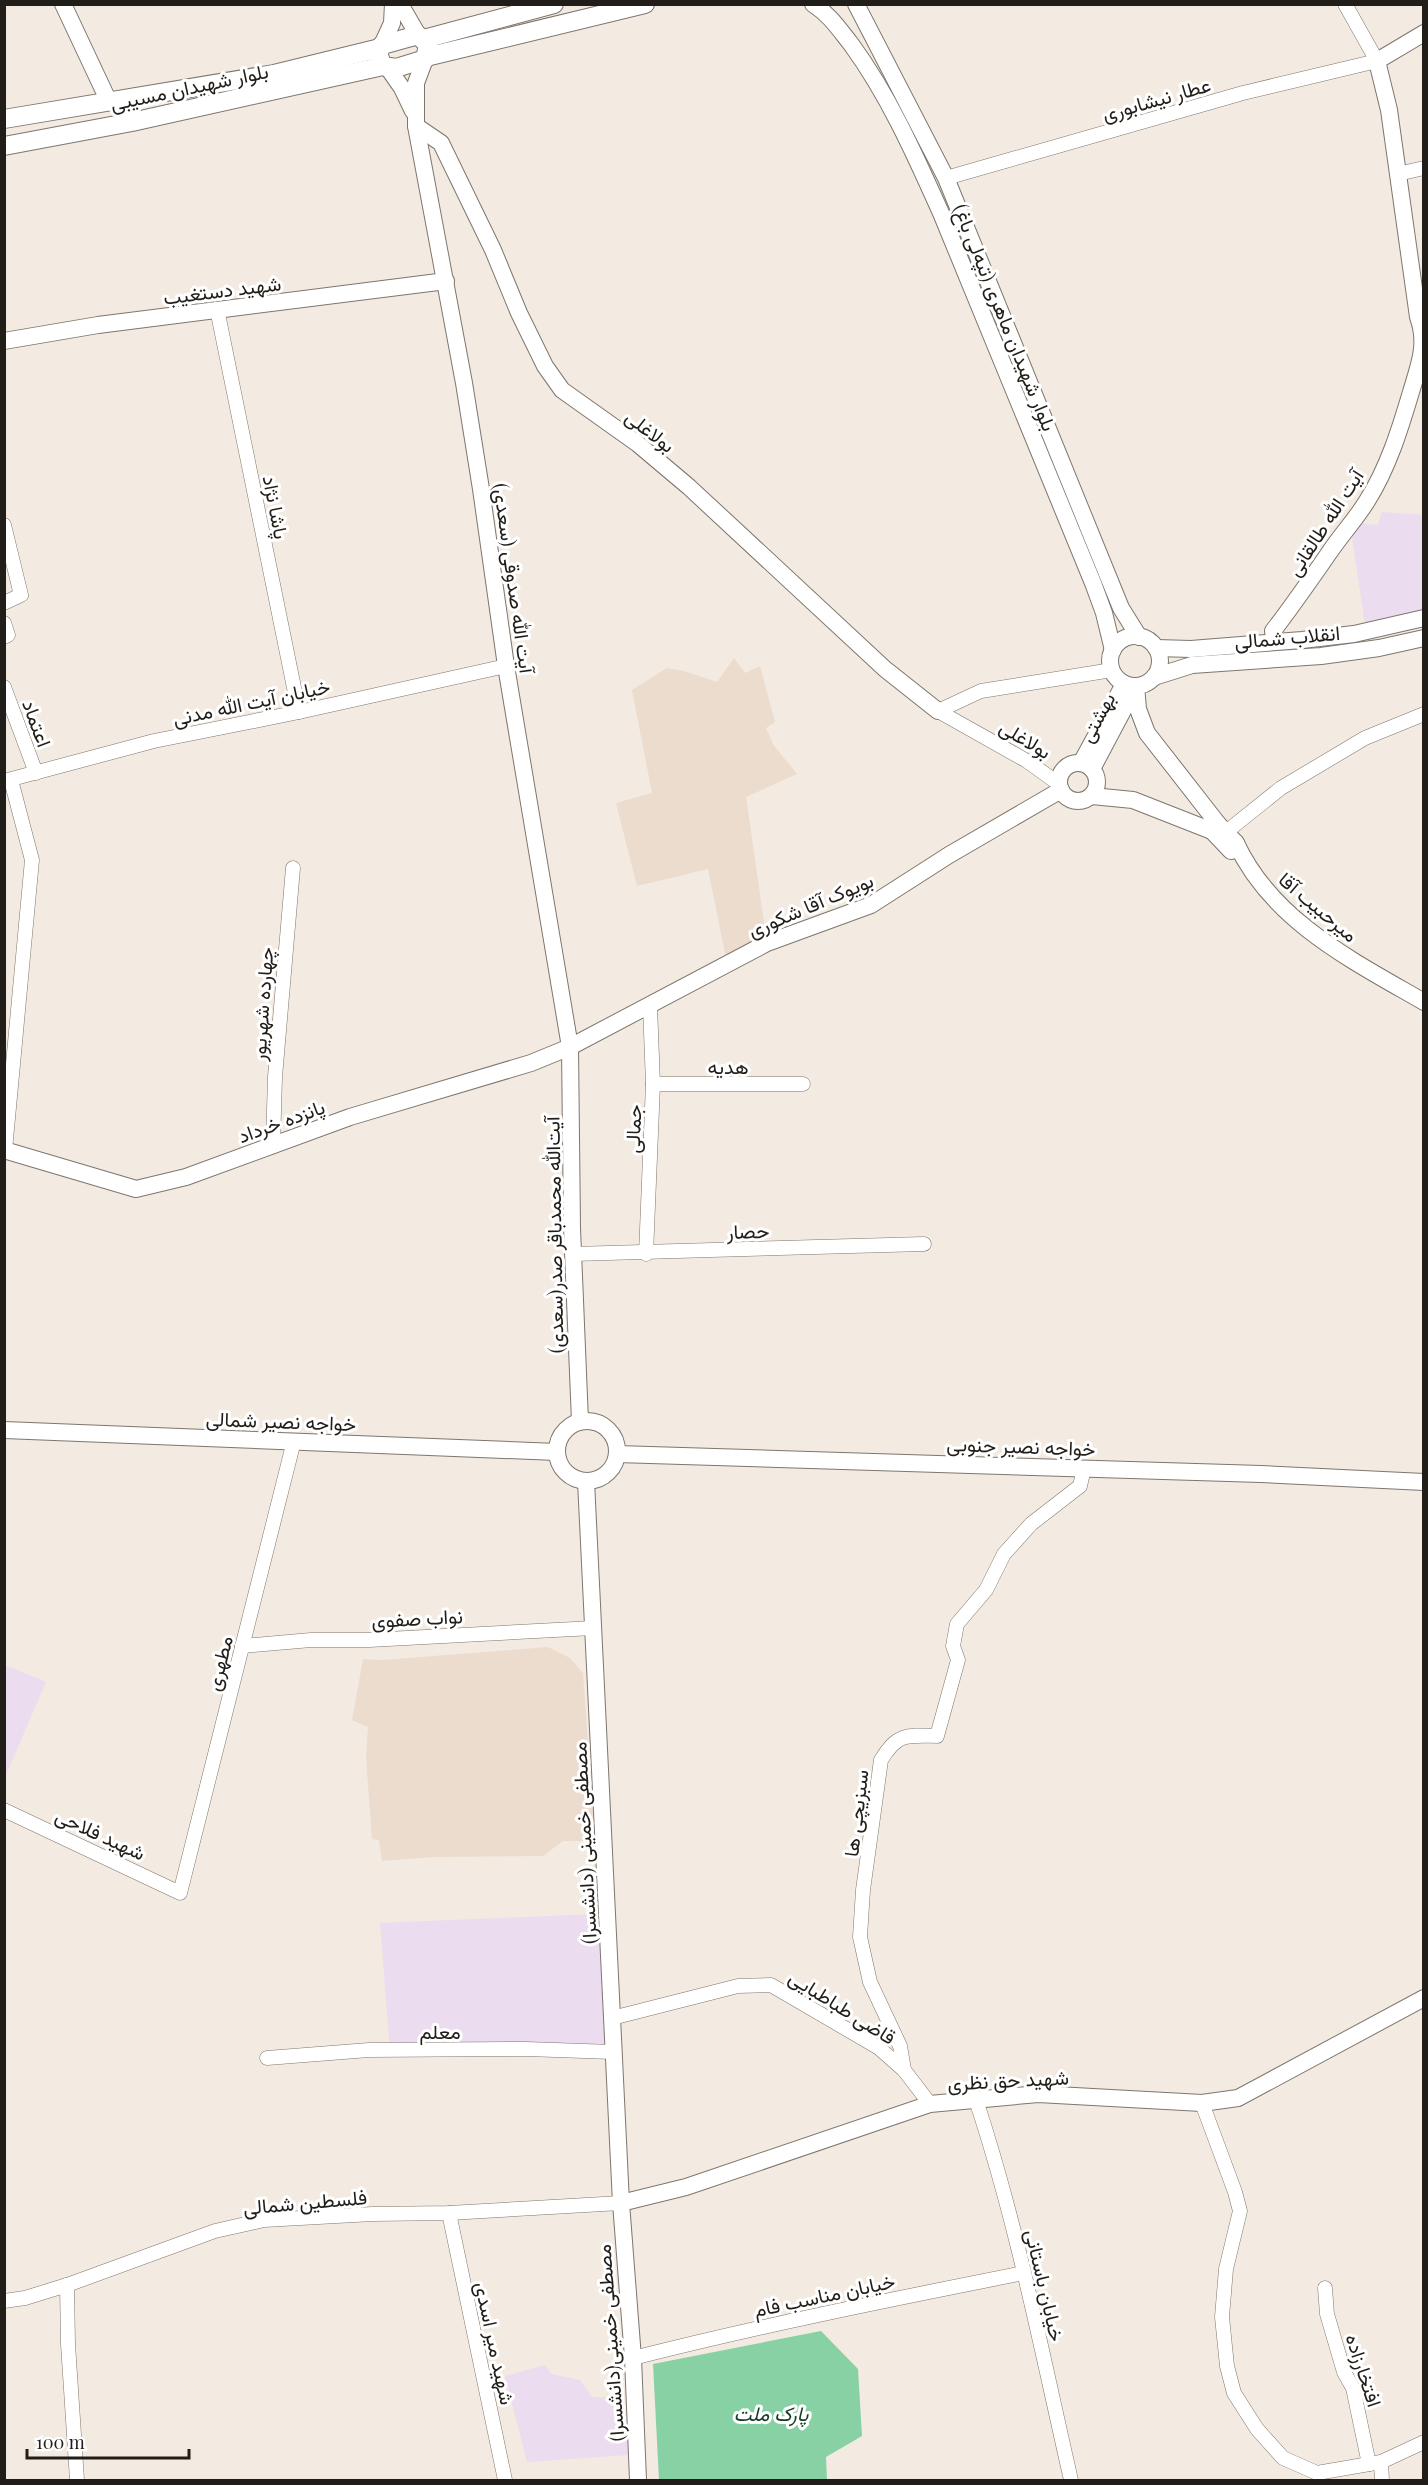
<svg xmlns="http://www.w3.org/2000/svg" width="1428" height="2485" viewBox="0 0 1428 2485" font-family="'Playfair Display',Vazirmatn,serif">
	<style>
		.built { fill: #ebdccd }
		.education { fill: #ebdcef }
		.green { fill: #88d1a5 }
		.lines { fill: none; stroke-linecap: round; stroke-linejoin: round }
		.minor-casing { stroke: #7e766e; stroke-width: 15 }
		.tertiary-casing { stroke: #7e766e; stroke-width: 18 }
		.secondary-casing { stroke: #7e766e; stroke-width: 20 }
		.minor { stroke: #fff; stroke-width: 14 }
		.tertiary { stroke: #fff; stroke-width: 16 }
		.secondary { stroke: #fff; stroke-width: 18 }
		.labels { text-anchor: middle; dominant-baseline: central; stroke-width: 6; stroke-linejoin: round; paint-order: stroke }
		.street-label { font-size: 20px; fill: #211e1a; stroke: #fff }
		.park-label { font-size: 20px; font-style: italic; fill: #143c27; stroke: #fff }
	</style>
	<rect width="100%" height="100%" fill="#f3eae1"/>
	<g class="built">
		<polygon points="734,658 745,673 760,666 775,722 766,728 774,746 797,774 746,797 767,943 726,958 708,869 637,886 616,803 652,793 632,690 667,668 684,671 717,682"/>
		<polygon points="548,1647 570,1658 583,1673 595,1841 563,1841 543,1856 435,1857 382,1861 379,1840 372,1839 366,1757 368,1727 352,1720 363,1659 383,1660"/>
	</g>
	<g class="education">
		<polygon points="1382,512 1423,515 1423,618 1366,631 1352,538 1359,523 1378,525"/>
		<polygon points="5,1665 46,1682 5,1777"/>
		<polygon points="597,1914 613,2052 390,2050 380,1923"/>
		<polygon points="545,2365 551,2374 580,2380 592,2397 624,2397 629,2455 527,2462 505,2376"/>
	</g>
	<polygon class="green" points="821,2331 858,2369 862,2436 826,2457 827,2480 659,2480 653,2364"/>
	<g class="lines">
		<defs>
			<g id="minor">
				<polyline points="1398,174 1424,168"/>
				<polyline points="946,178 1243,93 1377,61 1345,4"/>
				<polyline points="217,309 299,712"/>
				<polyline points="4,525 21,595 4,603"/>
				<polyline points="4,623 8,635 4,637"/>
				<polyline points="4,687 36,773"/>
				<polyline points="938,711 981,691 1112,670"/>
				<polyline points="938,711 1027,761 1059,784"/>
				<polyline points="4,781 154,741 299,712 506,666"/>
				<polyline points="1226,832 1281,788 1365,738 1424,714"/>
				<polyline points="653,1084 803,1084"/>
				<polyline points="273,1144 275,1077 293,868"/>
				<polyline points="5,1150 32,860 11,780"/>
				<polyline points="573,1254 924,1244"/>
				<polyline points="646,1254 653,1084 650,1006"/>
				<polyline points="242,1646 311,1640 369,1640 593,1628"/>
				<polyline points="4,1810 180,1893 294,1441"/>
				<polyline points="612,2018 738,1986 771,1985 879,2048 904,2070 930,2104"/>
				<polyline points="267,2058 369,2050 526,2049 613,2052"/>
				<path d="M904 2070 900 2046 870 1982 860 1937 863 1890 881 1760C897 1733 907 1735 937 1736L958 1660 953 1646 957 1624 986 1590 1004 1554 1031 1524 1080 1486 1084 1468"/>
				<path d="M976 2100C1017 2224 1042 2353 1071 2480"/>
				<polyline points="1202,2103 1235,2192 1240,2211 1226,2269 1222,2317 1227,2366 1234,2393 1257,2429 1283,2458 1317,2473 1381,2462 1424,2442"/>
				<polyline points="449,2213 505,2480"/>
				<polyline points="67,2285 68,2344 77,2480"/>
				<polyline points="1325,2288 1327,2314 1344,2372 1353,2388 1369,2464"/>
				<polyline points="4,2301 25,2298 67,2285 215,2231 264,2220 373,2214 449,2213 621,2203"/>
				<path d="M633 2358C763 2325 893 2299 1024 2273"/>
				<polyline points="1381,2462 1382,2480"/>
			</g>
			<g id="tertiary">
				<polyline points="63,4 109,102"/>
				<polyline points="400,4 418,35"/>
				<path d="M813 4C830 15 839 29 851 44 889 96 915 155 941 213L1093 583 1104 613 1113 650"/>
				<polyline points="856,4 946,178 1121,608 1139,637"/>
				<polyline points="382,45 392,23 393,4"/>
				<polyline points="425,59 416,83 416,126 464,383 481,489 506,666 570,1047 572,1228 580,1421"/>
				<polyline points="388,68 402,88 413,111"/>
				<polyline points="416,126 441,143 493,250 519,313 545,366 562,390 638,444 689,487 885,669 938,711"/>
				<polyline points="4,341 98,325 446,281"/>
				<circle cx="1135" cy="661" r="25"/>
				<path d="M1275 641 1273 631C1293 605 1311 579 1329 553 1341 535 1356 519 1367 501 1388 468 1400 429 1411 392 1419 365 1428 344 1418 317L1389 110 1377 61 1424 33"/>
				<polyline points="1156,648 1191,649 1302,640 1354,634 1424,618"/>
				<polyline points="1154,677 1192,665 1321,656 1379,648 1424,638"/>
				<polyline points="1136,686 1138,709 1147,733 1218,824"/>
				<circle cx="1078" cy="782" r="19"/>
				<polyline points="1081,763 1124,684"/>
				<polyline points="1092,769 1136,686"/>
				<polyline points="1092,796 1133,800 1212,831"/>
				<polygon points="1215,824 1218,824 1236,843 1235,850 1231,851 1212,831"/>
				<path d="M1236 843C1272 921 1353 961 1424 1002"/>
				<polyline points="4,1150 136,1189 186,1177 350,1117 531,1063 570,1047 767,943 871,905 949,855 1061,790"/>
				<circle cx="587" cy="1451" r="30"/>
				<polyline points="4,1430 557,1452"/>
				<polyline points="617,1454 1261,1474 1424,1482"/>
				<polyline points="586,1481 621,2203 633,2358 638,2480"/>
				<polyline points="621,2203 686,2187 930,2104 1038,2094 1202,2103 1238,2098 1424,1998"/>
			</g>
			<g id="secondary">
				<polygon points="418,35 428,45 425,59 396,68 383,66 378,54 382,45"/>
				<polyline points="424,39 554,4"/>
				<polyline points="426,57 645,4"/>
				<polyline points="4,119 274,74 380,48"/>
				<polyline points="4,146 132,122 383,66"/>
			</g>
		</defs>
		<use href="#minor" class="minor-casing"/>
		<use href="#tertiary" class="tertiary-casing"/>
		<use href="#secondary" class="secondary-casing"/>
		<use href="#minor" class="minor"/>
		<use href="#tertiary" class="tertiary"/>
		<use href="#secondary" class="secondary"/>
	</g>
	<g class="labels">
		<g class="street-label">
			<text transform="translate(189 86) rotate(-12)">بلوار شهیدان مسیبی</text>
			<text transform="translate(1156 98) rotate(-16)">عطار نیشابوری</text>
			<text transform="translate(222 289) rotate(-7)">شهید دستغیب</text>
			<text transform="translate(1006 317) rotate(68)">بلوار شهیدان ماهری (تپه‌لی باغ)</text>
			<text transform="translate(651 430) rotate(38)">بولاغلی</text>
			<text transform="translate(277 507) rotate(79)">پاشا نژاد</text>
			<text transform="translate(1324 522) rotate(-57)">آیت الله طالقانی</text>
			<text transform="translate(515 578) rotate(82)">آیت الله صدوقی (سعدی)</text>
			<text transform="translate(1287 636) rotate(-5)">انقلاب شمالی</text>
			<text transform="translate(251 701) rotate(-12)">خیابان آیت الله مدنی</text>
			<text transform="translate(1096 717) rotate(-62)">بهشتی</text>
			<text transform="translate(38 723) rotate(70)">اعتماد</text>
			<text transform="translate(1026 738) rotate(31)">بولاغلی</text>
			<text transform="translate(810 904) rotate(-23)">بویوک آقا شکوری</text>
			<text transform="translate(1319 906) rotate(40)">میرحبیب آقا</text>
			<text transform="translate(261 1004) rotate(-86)">چهارده شهریور</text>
			<text x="728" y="1065">هدیه</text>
			<text transform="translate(281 1120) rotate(-20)">پانزده خرداد</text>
			<text transform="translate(632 1129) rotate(-88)">جمالی</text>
			<text transform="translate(748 1230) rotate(-2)">حصار</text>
			<text transform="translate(553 1235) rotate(-91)">آیت‌الله محمدباقر صدر(سعدی)</text>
			<text transform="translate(281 1420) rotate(2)">خواجه نصیر شمالی</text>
			<text transform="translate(1021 1445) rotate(2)">خواجه نصیر جنوبی</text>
			<text transform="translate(417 1617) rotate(-3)">نواب صفوی</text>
			<text transform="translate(218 1663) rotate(-76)">مطهری</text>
			<text transform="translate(855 1813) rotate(-83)">سبزیچی ها</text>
			<text transform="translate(101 1833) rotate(25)">شهید فلاحی</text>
			<text transform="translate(583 1843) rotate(-93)">مصطفی خمینی (دانشسرا)</text>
			<text transform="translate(843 2006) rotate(32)">قاضی طباطبایی</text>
			<text x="440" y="2030">معلم</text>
			<text transform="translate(1008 2079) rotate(-3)">شهید حق نظری</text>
			<text transform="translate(305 2201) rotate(-5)">فلسطین شمالی</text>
			<text transform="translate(1046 2285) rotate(77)">خیابان باستانی</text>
			<text transform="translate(824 2294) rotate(-12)">خیابان مناسب فام</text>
			<text transform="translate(496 2343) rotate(78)">شهید میر اسدی</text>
			<text transform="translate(609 2343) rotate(-94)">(دانشسرا)مصطفی خمینی</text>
			<text transform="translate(1365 2370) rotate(72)">افتخارزاده</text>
		</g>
		<g class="park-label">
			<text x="771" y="2412">پارک ملت</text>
		</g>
	</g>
	<rect width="1428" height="2485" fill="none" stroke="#211e1a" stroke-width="12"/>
	<path d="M27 2449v9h162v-9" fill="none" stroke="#211e1a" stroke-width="3"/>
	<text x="36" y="2449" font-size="18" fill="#211e1a" stroke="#ffffff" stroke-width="4.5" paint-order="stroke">100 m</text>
</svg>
